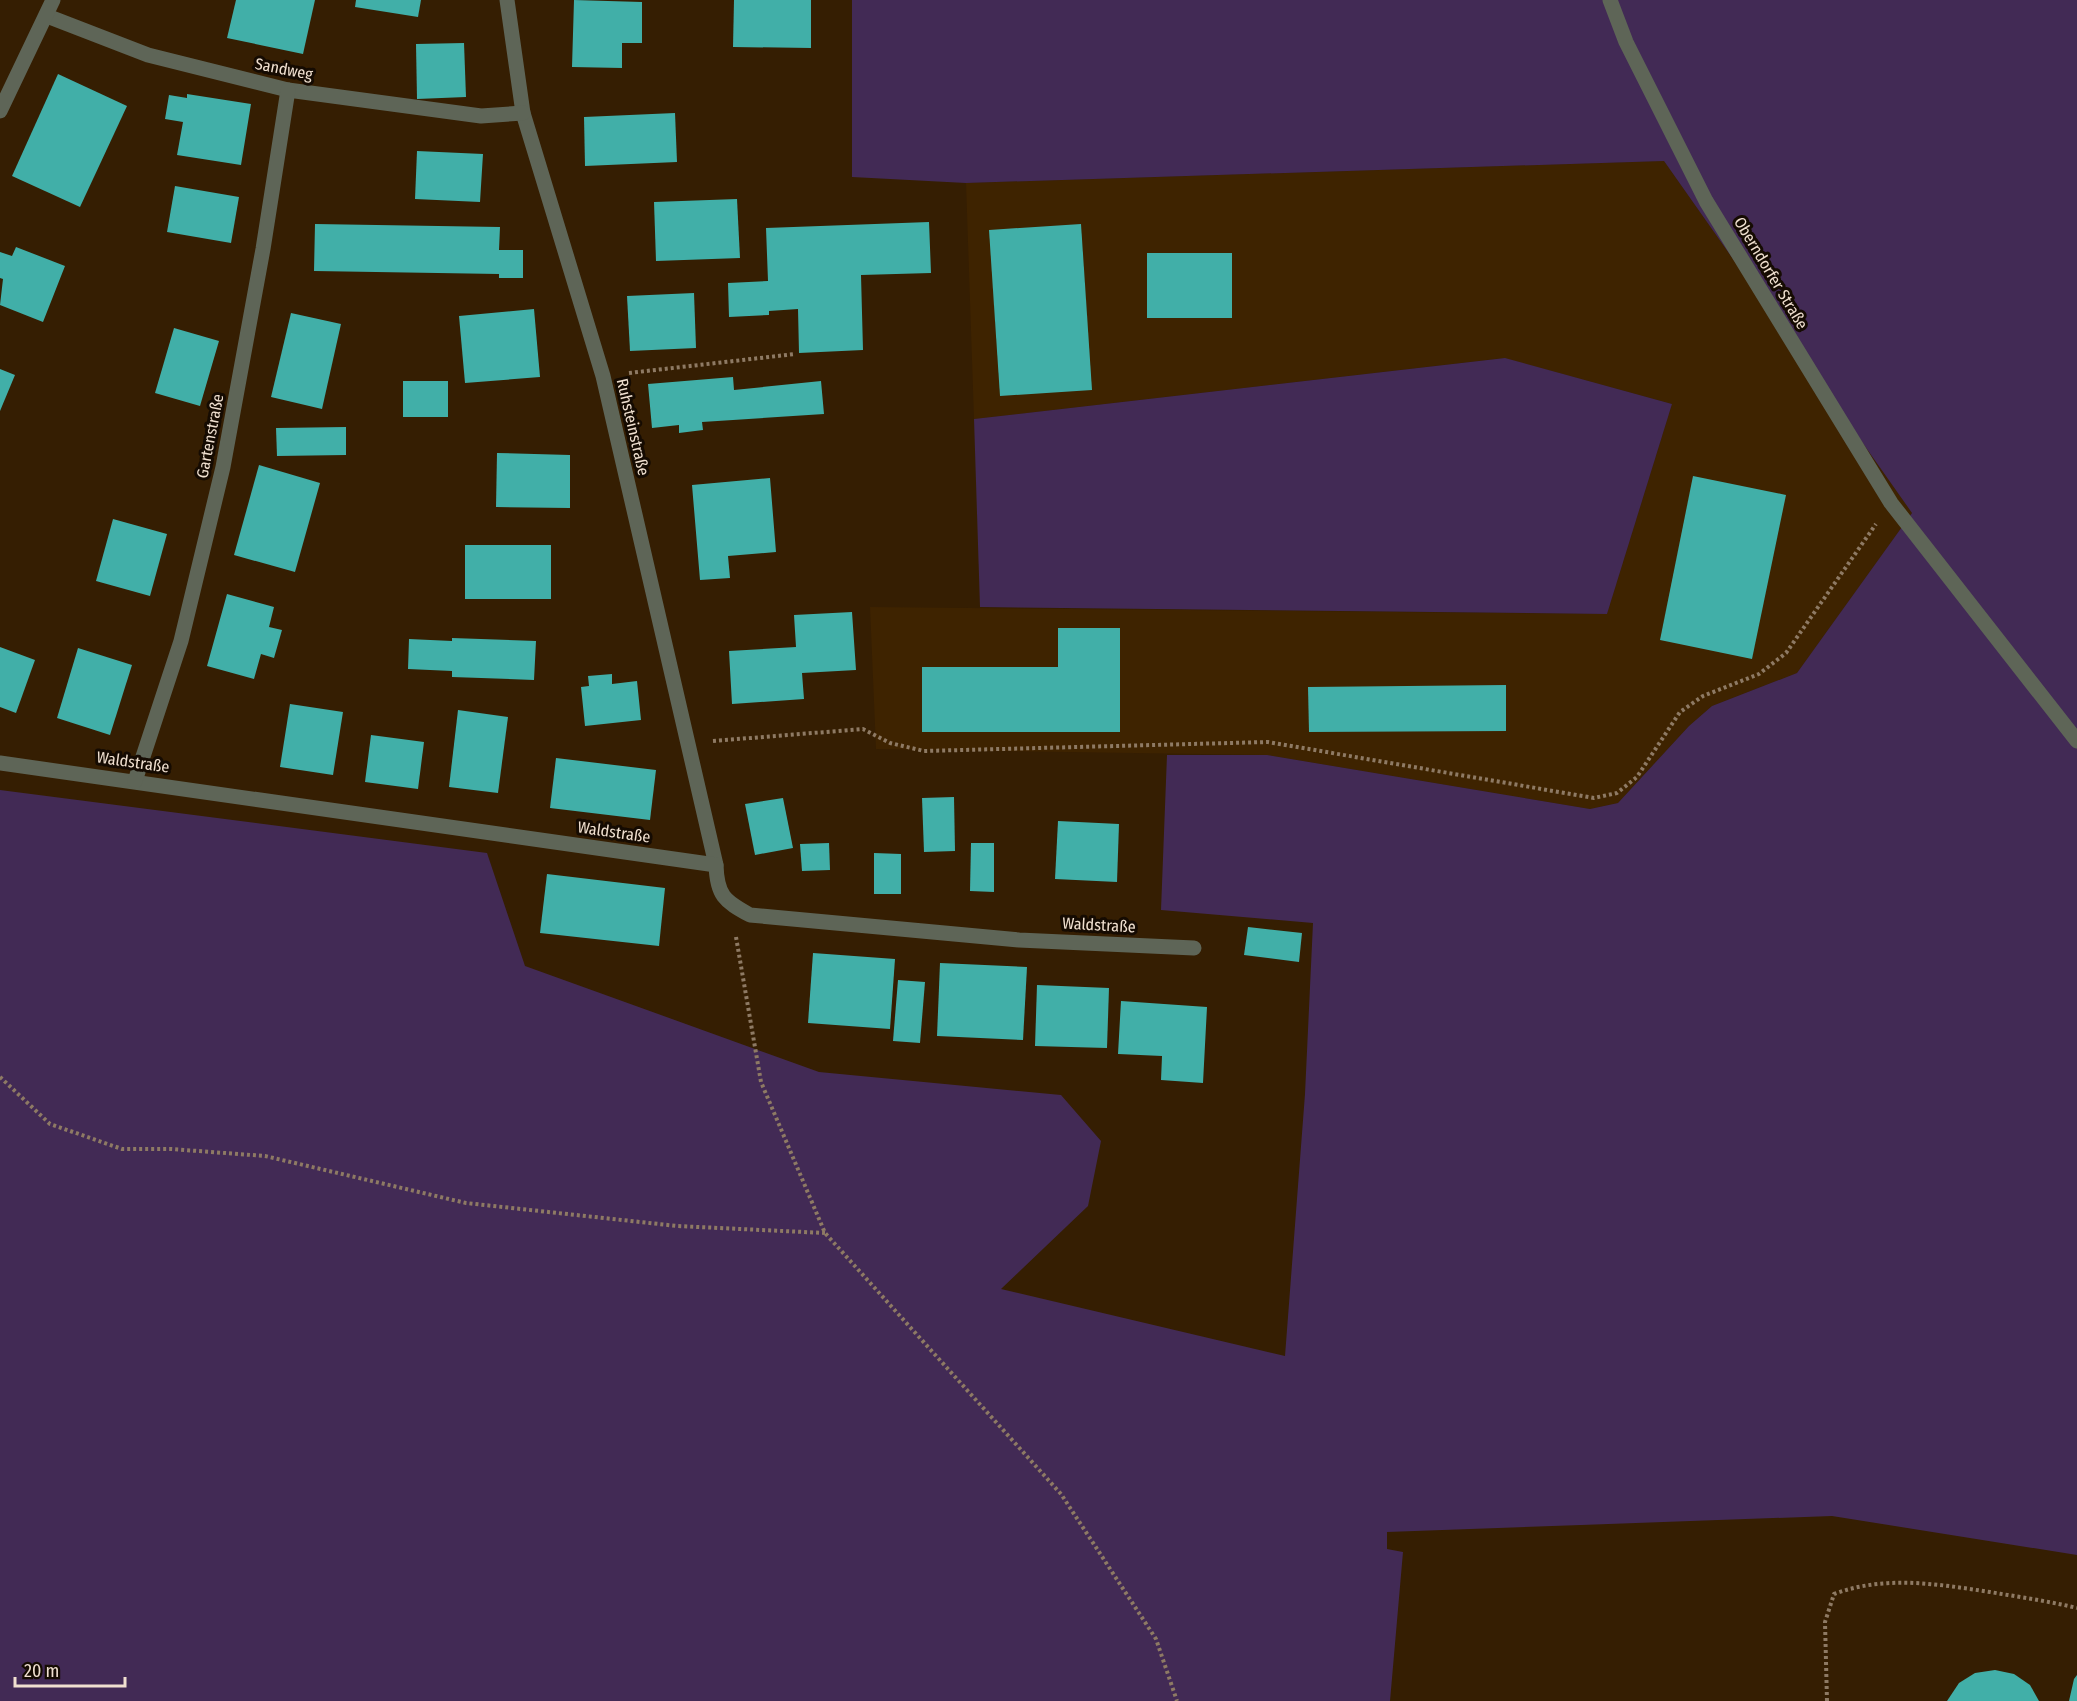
<svg xmlns="http://www.w3.org/2000/svg" width="2077" height="1701" viewBox="0 0 2077 1701" font-family="'Fira Sans Condensed',sans-serif">
	<style>
		.built { fill: #3e2300 }
		.green { fill: #422a55 }
		.building { fill: #41afa8 }
		.lines { fill: none; stroke-linecap: round; stroke-linejoin: round }
		.path { stroke: #8e7a64; stroke-width: 4; stroke-dasharray: 3 3; stroke-linecap: butt }
		.minor { stroke: #5e6557; stroke-width: 15 }
		.labels { text-anchor: middle; dominant-baseline: central; stroke-width: 6; stroke-linejoin: round; paint-order: stroke }
		.street-label { font-size: 16px; fill: #f0e0d0; stroke: #150b02 }
	</style>
	<rect width="100%" height="100%" fill="#351e02"/>
	<polygon class="built" points="1664,161 1912,513 1797,673 1712,706 1689,726 1618,803 1590,809 1267,755 876,749 870,607 1607,614 1672,404 1504,358 974,419 966,183"/>
	<g class="green">
		<polygon points="852,0 2077,0 2077,1555 1832,1516 1387,1532 1387,1549 1403,1552 1390,1701 0,1701 0,790 487,853 525,966 819,1072 1061,1095 1101,1141 1088,1206 1001,1289 1285,1356 1305,1094 1313,923 1161,910 1167,755 1267,755 1590,809 1618,803 1689,726 1712,706 1797,673 1912,513 1664,161 966,183 852,177"/>
		<polygon points="1505,358 1672,404 1607,614 980,607 974,419"/>
	</g>
	<g class="building">
		<polygon points="236,0 315,0 303,54 227,38"/>
		<polygon points="356,0 421,0 418,17 355,7"/>
		<polygon points="574,0 642,2 642,43 622,43 622,68 572,67"/>
		<polygon points="734,0 811,0 811,48 733,47"/>
		<polygon points="464,43 466,97 417,99 416,44"/>
		<polygon points="58,74 127,106 80,207 12,176"/>
		<polygon points="187,94 251,104 241,165 177,155 183,122 165,119 169,95 187,98"/>
		<polygon points="675,113 677,162 585,166 584,117"/>
		<polygon points="417,151 483,154 480,202 415,199"/>
		<polygon points="175,186 239,197 231,243 167,232"/>
		<polygon points="737,199 740,258 656,261 654,202"/>
		<polygon points="929,222 931,273 861,275 863,350 799,353 798,309 769,311 769,315 729,317 728,283 768,281 766,228"/>
		<polygon points="315,224 500,227 499,250 523,250 523,278 499,278 499,274 314,271"/>
		<polygon points="1081,224 1092,390 1000,396 989,230"/>
		<polygon points="16,247 65,266 43,322 0,305 3,279 0,278 0,252 12,256"/>
		<rect x="1147" y="253" width="85" height="65"/>
		<polygon points="694,293 696,348 630,351 627,296"/>
		<polygon points="534,309 540,377 465,383 459,316"/>
		<polygon points="291,313 341,324 322,409 271,397"/>
		<polygon points="174,328 219,341 200,406 155,393"/>
		<polygon points="0,369 15,375 0,411"/>
		<polygon points="733,377 734,390 821,381 824,414 702,422 703,430 679,433 679,425 652,428 648,384"/>
		<rect x="403" y="381" width="45" height="36"/>
		<polygon points="346,427 346,455 277,456 276,428"/>
		<polygon points="497,453 570,455 570,508 496,507"/>
		<polygon points="259,465 320,483 295,572 234,555"/>
		<polygon points="1693,476 1786,495 1752,659 1660,640"/>
		<polygon points="770,478 776,552 728,556 730,578 700,580 692,485"/>
		<polygon points="113,519 167,534 150,596 96,581"/>
		<rect x="465" y="545" width="86" height="54"/>
		<polygon points="227,594 274,607 269,627 282,630 274,658 261,654 254,679 207,666"/>
		<polygon points="852,612 856,670 802,673 804,699 732,704 729,651 796,647 794,615"/>
		<polygon points="1058,628 1120,628 1120,732 922,732 922,667 1058,667"/>
		<polygon points="452,638 536,641 534,680 452,677 452,671 408,669 409,639 452,641"/>
		<polygon points="0,647 35,660 16,713 0,707"/>
		<polygon points="78,648 132,665 110,735 57,718"/>
		<polygon points="612,674 612,684 637,681 641,720 585,726 581,687 589,686 588,676"/>
		<polygon points="1506,685 1506,731 1309,732 1308,687"/>
		<polygon points="290,704 343,712 333,775 280,767"/>
		<polygon points="458,710 508,717 498,793 449,787"/>
		<polygon points="371,735 424,742 418,789 365,782"/>
		<polygon points="556,758 656,770 650,820 550,808"/>
		<polygon points="954,797 955,851 924,852 922,798"/>
		<polygon points="783,798 793,848 755,855 745,804"/>
		<polygon points="1058,821 1119,824 1117,882 1055,879"/>
		<polygon points="829,843 830,870 802,871 800,844"/>
		<polygon points="971,843 994,843 994,892 970,891"/>
		<polygon points="874,853 901,854 901,894 874,894"/>
		<polygon points="547,874 665,888 659,946 540,933"/>
		<polygon points="1248,927 1302,933 1299,962 1244,955"/>
		<polygon points="813,953 895,959 890,1029 808,1023"/>
		<polygon points="940,963 1027,967 1023,1040 937,1036"/>
		<polygon points="898,980 925,982 920,1043 893,1041"/>
		<polygon points="1037,985 1109,988 1107,1048 1035,1046"/>
		<polygon points="1121,1001 1207,1007 1203,1083 1161,1080 1162,1056 1118,1054"/>
		<polygon points="1995,1670 2014,1674 2030,1685 2039,1701 1947,1701 1959,1683 1975,1673"/>
		<polygon points="2077,1675 2077,1701 2069,1701 2074,1679"/>
	</g>
	<g class="lines">
		<g class="path">
			<polyline points="629,373 795,354"/>
			<polyline points="713,741 863,729 890,743 924,751 1268,742 1594,798 1617,793 1637,777 1680,712 1703,696 1759,674 1786,653 1876,524"/>
			<polyline points="736,937 761,1082 825,1233 1061,1494 1156,1639 1177,1701"/>
			<polyline points="0,1077 50,1124 122,1149 171,1149 265,1156 466,1203 677,1226 825,1233"/>
			<path d="M1827 1701 1825 1622 1834 1594C1885 1575 1937 1584 1990 1592 2019 1597 2048 1601 2077 1608"/>
		</g>
		<g class="minor">
			<polyline points="507,0 523,113 603,376 716,865"/>
			<polyline points="1610,0 1626,42 1706,201 1891,503 2077,741"/>
			<polyline points="47,16 148,55 288,90 481,116 523,113"/>
			<polyline points="0,111 53,0"/>
			<path d="M0 763 716 865C717 895 724 901 750 915L1019 940 1194 948"/>
			<polyline points="135,781 181,641 223,467 263,249 288,90"/>
		</g>
	</g>
	<g class="labels">
		<g class="street-label">
			<text transform="translate(284 69) rotate(11)">Sandweg</text>
			<text transform="translate(1771 273) rotate(59)">Oberndorfer Straße</text>
			<text transform="translate(633 427) rotate(77)">Ruhsteinstraße</text>
			<text transform="translate(210 436) rotate(-79)">Gartenstraße</text>
			<text transform="translate(133 762) rotate(8)">Waldstraße</text>
			<text transform="translate(614 832) rotate(8)">Waldstraße</text>
			<text transform="translate(1099 925) rotate(3)">Waldstraße</text>
		</g>
	</g>
	<path d="M15 1677v9h110v-9" fill="none" stroke="#f0e0d0" stroke-width="3"/>
	<text x="24" y="1677" font-size="18" fill="#f0e0d0" stroke="#150b02" stroke-width="4.5" paint-order="stroke">20 m</text>
</svg>
